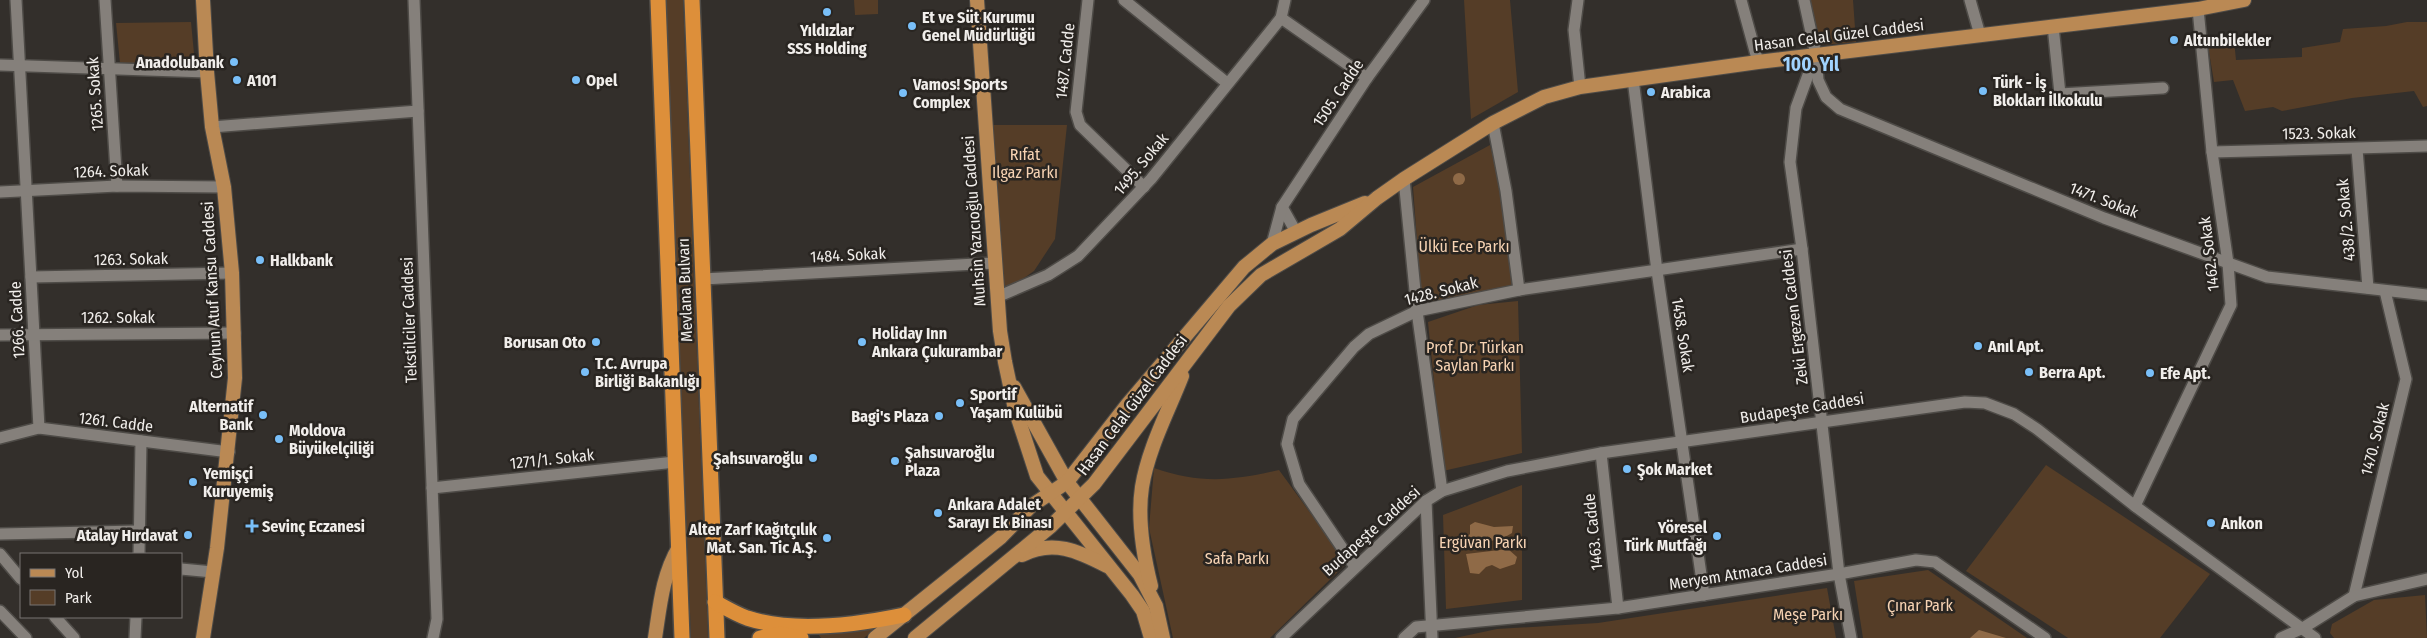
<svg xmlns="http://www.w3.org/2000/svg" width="2427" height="638" viewBox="0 0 2427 638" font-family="'Fira Sans Condensed',sans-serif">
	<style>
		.green { fill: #553d27 }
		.water { fill: #8f6a47 }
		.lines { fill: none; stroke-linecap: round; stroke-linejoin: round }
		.minor-casing { stroke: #4e4b47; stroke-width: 14 }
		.major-casing { stroke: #4e4b47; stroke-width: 16 }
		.highway-casing { stroke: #4e4b47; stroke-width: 18 }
		.minor { stroke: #85807b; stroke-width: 11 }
		.major { stroke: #ba8954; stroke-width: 14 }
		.highway { stroke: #dd8f3a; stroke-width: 15 }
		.poi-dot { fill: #79bff8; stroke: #292521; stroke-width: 2 }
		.labels { text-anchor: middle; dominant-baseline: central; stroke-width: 5; stroke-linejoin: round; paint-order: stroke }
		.poi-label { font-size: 16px; font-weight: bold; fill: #f1eeeb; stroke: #292521; text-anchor: start }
		.street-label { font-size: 16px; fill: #f1eeeb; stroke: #292521 }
		.park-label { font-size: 16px; fill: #f7d3b3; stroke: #292521 }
		.quarter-label { font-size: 19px; font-weight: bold; fill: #a1d3fe; stroke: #292521 }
	</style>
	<rect width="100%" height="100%" fill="#332f2b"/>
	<g class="green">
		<polygon points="666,0 683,0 708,638 691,638"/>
		<polygon points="854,0 878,0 878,14 855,15"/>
		<polygon points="1464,0 1510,0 1518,92 1471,119"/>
		<polygon points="1809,0 1853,0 1856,42 1822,45"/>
		<polygon points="191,22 195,64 120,63 116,23"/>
		<polygon points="2407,22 2427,22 2427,106 2423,107 2414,91 2352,98 2282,111 2273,107 2245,111 2233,80 2214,82 2208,46 2234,40 2236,60 2302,57 2302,48 2340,42 2343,29 2386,26"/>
		<polygon points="985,125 1067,125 1055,239 1034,271 997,297"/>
		<polygon points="1490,145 1506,210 1517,287 1422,308 1413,187"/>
		<polygon points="1518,301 1522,453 1443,471 1428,322 1478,305"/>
		<polygon points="2046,465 2210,574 2160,638 2068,638 1966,571"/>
		<path d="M1154 468C1200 484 1232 481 1279 470L1322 529 1327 528 1351 559 1270 638H1173L1149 528Z"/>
		<polygon points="1522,485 1522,600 1446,609 1443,515"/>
		<polygon points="1928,570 2027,638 1863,638 1854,581"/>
		<polygon points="1827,588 1836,638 1455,638 1497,629 1598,623"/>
		<polygon points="2425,595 2427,638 2334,638 2330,633 2332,624 2374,600"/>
		<polygon points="880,625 864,638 821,638 817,632"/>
	</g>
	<g class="water">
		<circle cx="1459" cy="179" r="6"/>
		<path d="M1475 522 1494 527 1513 526 1512 533C1498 542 1486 540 1471 546L1463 541 1470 534V525Z"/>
		<polygon points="1508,549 1517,557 1515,564 1500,569 1492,565 1486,567 1479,574 1470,573 1466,554"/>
		<polygon points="1979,630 2006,638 1970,638"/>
	</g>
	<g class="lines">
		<defs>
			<g id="minor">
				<polyline points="16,0 39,428"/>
				<polyline points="105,0 117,186"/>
				<polyline points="414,0 437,619 433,638"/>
				<polyline points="1088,0 1076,112 1080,125 1144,187"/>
				<polyline points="1124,0 1227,83"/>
				<polyline points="1285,0 1281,18 1367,78"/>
				<polyline points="1578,0 1574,30 1580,87"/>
				<polyline points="1741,0 1758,62"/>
				<polyline points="1804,0 1816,55 1818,80 1826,97 1840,109 2104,218 2267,277 2427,295"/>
				<polyline points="1970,0 1980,35"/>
				<polyline points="2053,26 2060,94 2163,88"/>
				<polyline points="1815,56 1796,108 1790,162 1802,249 1839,574 1851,638"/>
				<polyline points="0,65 207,72"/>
				<polyline points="1633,79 1657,271 1704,595"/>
				<polyline points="1493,123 1506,191 1519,290"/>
				<polyline points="212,127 418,111"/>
				<polyline points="2357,149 2368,288"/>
				<polyline points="2212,152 2427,146"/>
				<polyline points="1404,179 1417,311 1442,491"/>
				<polyline points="0,192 117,186 224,187"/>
				<polyline points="1282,207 1296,232"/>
				<polyline points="1272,244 1282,207 1367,78 1424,0"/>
				<polyline points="31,277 232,273"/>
				<polyline points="703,279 994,263"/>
				<polyline points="997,297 1048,275 1078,256 1151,179 1281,18"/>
				<polyline points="0,335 235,333"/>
				<polyline points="0,438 39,428 229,452"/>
				<polyline points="1601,453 1618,608"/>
				<polyline points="432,488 675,462"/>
				<polyline points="1426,501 1432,638"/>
				<polyline points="2135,506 2231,305 2228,263 2212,152 2198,9"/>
				<polyline points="0,534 138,531"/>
				<polyline points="0,554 21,579"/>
				<polyline points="139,554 141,441"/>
				<polyline points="1355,567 1299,484 1287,444 1293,419 1354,347 1369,334 1417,311 1519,290 1802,249"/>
				<polyline points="181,569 213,572"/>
				<polyline points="2354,596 2406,379 2385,291"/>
				<polyline points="0,611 26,638"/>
				<polyline points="55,617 74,638"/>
				<polyline points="135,638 136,617"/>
				<polyline points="1281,638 1426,501 1442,491 1507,471 1601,453 1965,402 1985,403 2014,414 2037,429 2135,506 2315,638"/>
				<polyline points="1404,638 1416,627 1618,608 1839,574 1916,560 1935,562 2045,638"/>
				<polyline points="2281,638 2303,628 2354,596 2427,579"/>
			</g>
			<g id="major">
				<polyline points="977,0 1000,331 1005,362 1015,409 1037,476 1132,595 1143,611 1151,638"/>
				<polyline points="1014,387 1067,482 1140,575 1156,606 1163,638"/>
				<path d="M1022 555C1053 539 1078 551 1107 566"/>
				<path d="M1151 586C1143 554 1137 520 1142 487 1148 449 1168 412 1182 376"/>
				<polyline points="203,638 217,548 235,378 232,273 224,187 212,127 207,72 203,0"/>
				<path d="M655 638C660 606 662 576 679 547"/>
				<polyline points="875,638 1001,537 1031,506 1067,482 1127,405 1244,267 1272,244 1311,225 1365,203"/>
				<polyline points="915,638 1051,526 1094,484 1229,306 1261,275 1340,229 1377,198 1404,179 1493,123 1544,97 1580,87 1758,62 2198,9 2244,0"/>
			</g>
			<g id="highway">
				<polyline points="658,0 682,638"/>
				<polyline points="692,0 717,638"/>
				<path d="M715 602C726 608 736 614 747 618 793 633 856 625 904 615"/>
				<polyline points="760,638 781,634 801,638"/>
			</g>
		</defs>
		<use href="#minor" class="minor-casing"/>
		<use href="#major" class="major-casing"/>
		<use href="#highway" class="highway-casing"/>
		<use href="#minor" class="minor"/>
		<use href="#major" class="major"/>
		<use href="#highway" class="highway"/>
	</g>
	<g class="poi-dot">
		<circle cx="827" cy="12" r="5"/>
		<circle cx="912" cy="26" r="5"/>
		<circle cx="2174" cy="40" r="5"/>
		<circle cx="234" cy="62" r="5"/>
		<circle cx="237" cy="80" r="5"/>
		<circle cx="576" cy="80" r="5"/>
		<circle cx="1983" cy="91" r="5"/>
		<circle cx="1651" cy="92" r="5"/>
		<circle cx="903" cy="93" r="5"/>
		<circle cx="260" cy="260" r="5"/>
		<circle cx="596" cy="342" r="5"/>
		<circle cx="862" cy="342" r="5"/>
		<circle cx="1978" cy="346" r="5"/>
		<circle cx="585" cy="372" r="5"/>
		<circle cx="2029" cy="372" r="5"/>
		<circle cx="2150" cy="373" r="5"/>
		<circle cx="960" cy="403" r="5"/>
		<circle cx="263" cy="415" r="5"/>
		<circle cx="939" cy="416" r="5"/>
		<circle cx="279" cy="439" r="5"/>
		<circle cx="813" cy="458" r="5"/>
		<circle cx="895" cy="461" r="5"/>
		<circle cx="1627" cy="469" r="5"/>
		<circle cx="193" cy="482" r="5"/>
		<circle cx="938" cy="513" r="5"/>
		<circle cx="2211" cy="523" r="5"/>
		<path d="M249.5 518.5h5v5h5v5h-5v5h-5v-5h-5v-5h5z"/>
		<circle cx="188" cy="535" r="5"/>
		<circle cx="1717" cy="536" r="5"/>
		<circle cx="827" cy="538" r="5"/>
	</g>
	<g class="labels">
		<g class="poi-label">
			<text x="922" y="17">Et ve Süt Kurumu<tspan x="922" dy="18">Genel Müdürlüğü</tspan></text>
			<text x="827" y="30" text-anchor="middle">Yıldızlar<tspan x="827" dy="18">SSS Holding</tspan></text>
			<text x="2184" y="40">Altunbilekler</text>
			<text x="224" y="62" text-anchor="end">Anadolubank</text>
			<text x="247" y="80">A101</text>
			<text x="586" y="80">Opel</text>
			<text x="1993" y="82">Türk - İş<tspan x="1993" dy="18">Blokları İlkokulu</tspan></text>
			<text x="913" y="84">Vamos! Sports<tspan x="913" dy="18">Complex</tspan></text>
			<text x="1661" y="92">Arabica</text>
			<text x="270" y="260">Halkbank</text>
			<text x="872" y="333">Holiday Inn<tspan x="872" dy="18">Ankara Çukurambar</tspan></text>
			<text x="586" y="342" text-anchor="end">Borusan Oto</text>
			<text x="1988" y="346">Anıl Apt.</text>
			<text x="595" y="363">T.C. Avrupa<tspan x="595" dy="18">Birliği Bakanlığı</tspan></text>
			<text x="2039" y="372">Berra Apt.</text>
			<text x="2160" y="373">Efe Apt.</text>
			<text x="970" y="394">Sportif<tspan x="970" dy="18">Yaşam Kulübü</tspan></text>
			<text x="253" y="406" text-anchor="end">Alternatif<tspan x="253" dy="18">Bank</tspan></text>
			<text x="929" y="416" text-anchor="end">Bagi's Plaza</text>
			<text x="289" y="430">Moldova<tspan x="289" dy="18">Büyükelçiliği</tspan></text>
			<text x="905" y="452">Şahsuvaroğlu<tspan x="905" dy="18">Plaza</tspan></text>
			<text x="803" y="458" text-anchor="end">Şahsuvaroğlu</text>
			<text x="1637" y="469">Şok Market</text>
			<text x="203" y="473">Yemişçi<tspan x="203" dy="18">Kuruyemiş</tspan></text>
			<text x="948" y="504">Ankara Adalet<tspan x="948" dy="18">Sarayı Ek Binası</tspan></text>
			<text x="2221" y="523">Ankon</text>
			<text x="262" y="526">Sevinç Eczanesi</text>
			<text x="1707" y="527" text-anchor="end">Yöresel<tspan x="1707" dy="18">Türk Mutfağı</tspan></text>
			<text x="817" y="529" text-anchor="end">Alter Zarf Kağıtçılık<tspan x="817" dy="18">Mat. San. Tic A.Ş.</tspan></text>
			<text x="178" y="535" text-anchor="end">Atalay Hırdavat</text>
		</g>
		<g class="street-label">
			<text transform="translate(1839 35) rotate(-7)">Hasan Celal Güzel Caddesi</text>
			<text transform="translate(1065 61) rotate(-84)">1487. Cadde</text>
			<text transform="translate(1338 93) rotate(-56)">1505. Cadde</text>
			<text transform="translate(95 94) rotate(-94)">1265. Sokak</text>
			<text transform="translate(2319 133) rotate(-1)">1523. Sokak</text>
			<text transform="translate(1141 164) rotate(-50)">1495. Sokak</text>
			<text transform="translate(111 171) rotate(-2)">1264. Sokak</text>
			<text transform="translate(2104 200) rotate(21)">1471. Sokak</text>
			<text transform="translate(2346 220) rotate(-95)">438/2. Sokak</text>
			<text transform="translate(974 221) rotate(-94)">Muhsin Yazıcıoğlu Caddesi</text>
			<text transform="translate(2209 254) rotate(-97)">1462. Sokak</text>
			<text transform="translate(848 255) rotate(-3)">1484. Sokak</text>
			<text transform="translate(131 259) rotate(-1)">1263. Sokak</text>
			<text transform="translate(212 290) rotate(-93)">Ceyhun Atuf Kansu Caddesi</text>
			<text transform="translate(685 290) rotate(-92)">Mevlana Bulvarı</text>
			<text transform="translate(1441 291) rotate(-14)">1428. Sokak</text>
			<text x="118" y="317">1262. Sokak</text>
			<text transform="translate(1794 317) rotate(-97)">Zeki Ergezen Caddesi</text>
			<text transform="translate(17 320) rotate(-93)">1266. Cadde</text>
			<text transform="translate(409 320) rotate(-92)">Tekstilciler Caddesi</text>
			<text transform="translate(1683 335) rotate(81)">1458. Sokak</text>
			<text transform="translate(1132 405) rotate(-53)">Hasan Celal Güzel Caddesi</text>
			<text transform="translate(1802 408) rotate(-9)">Budapeşte Caddesi</text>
			<text transform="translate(116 422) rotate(7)">1261. Cadde</text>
			<text transform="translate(2375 439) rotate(-76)">1470. Sokak</text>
			<text transform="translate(552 459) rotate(-6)">1271/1. Sokak</text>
			<text transform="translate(1371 531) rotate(-42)">Budapeşte Caddesi</text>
			<text transform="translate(1593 532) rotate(-96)">1463. Cadde</text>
			<text transform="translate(1748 572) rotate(-9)">Meryem Atmaca Caddesi</text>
		</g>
		<g class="park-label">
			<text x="1025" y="154">Rıfat<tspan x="1025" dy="18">Ilgaz Parkı</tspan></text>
			<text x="1464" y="246">Ülkü Ece Parkı</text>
			<text x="1475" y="347">Prof. Dr. Türkan<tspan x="1475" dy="18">Saylan Parkı</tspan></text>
			<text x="1483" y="542">Ergüvan Parkı</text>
			<text x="1237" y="558">Safa Parkı</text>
			<text x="1920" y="605">Çınar Park</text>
			<text x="1808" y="614">Meşe Parkı</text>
		</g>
		<g class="quarter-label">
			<text x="1811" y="64">100. Yıl</text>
		</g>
	</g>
	<rect x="20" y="553" width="162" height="65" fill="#292521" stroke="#797572"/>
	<rect x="30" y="569" width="25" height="8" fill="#ba8954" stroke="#797572"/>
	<text x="65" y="578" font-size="15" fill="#f1eeeb">Yol</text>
	<rect x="30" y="590" width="25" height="15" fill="#553d27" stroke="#797572"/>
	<text x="65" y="603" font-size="15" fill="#f1eeeb">Park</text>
</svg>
